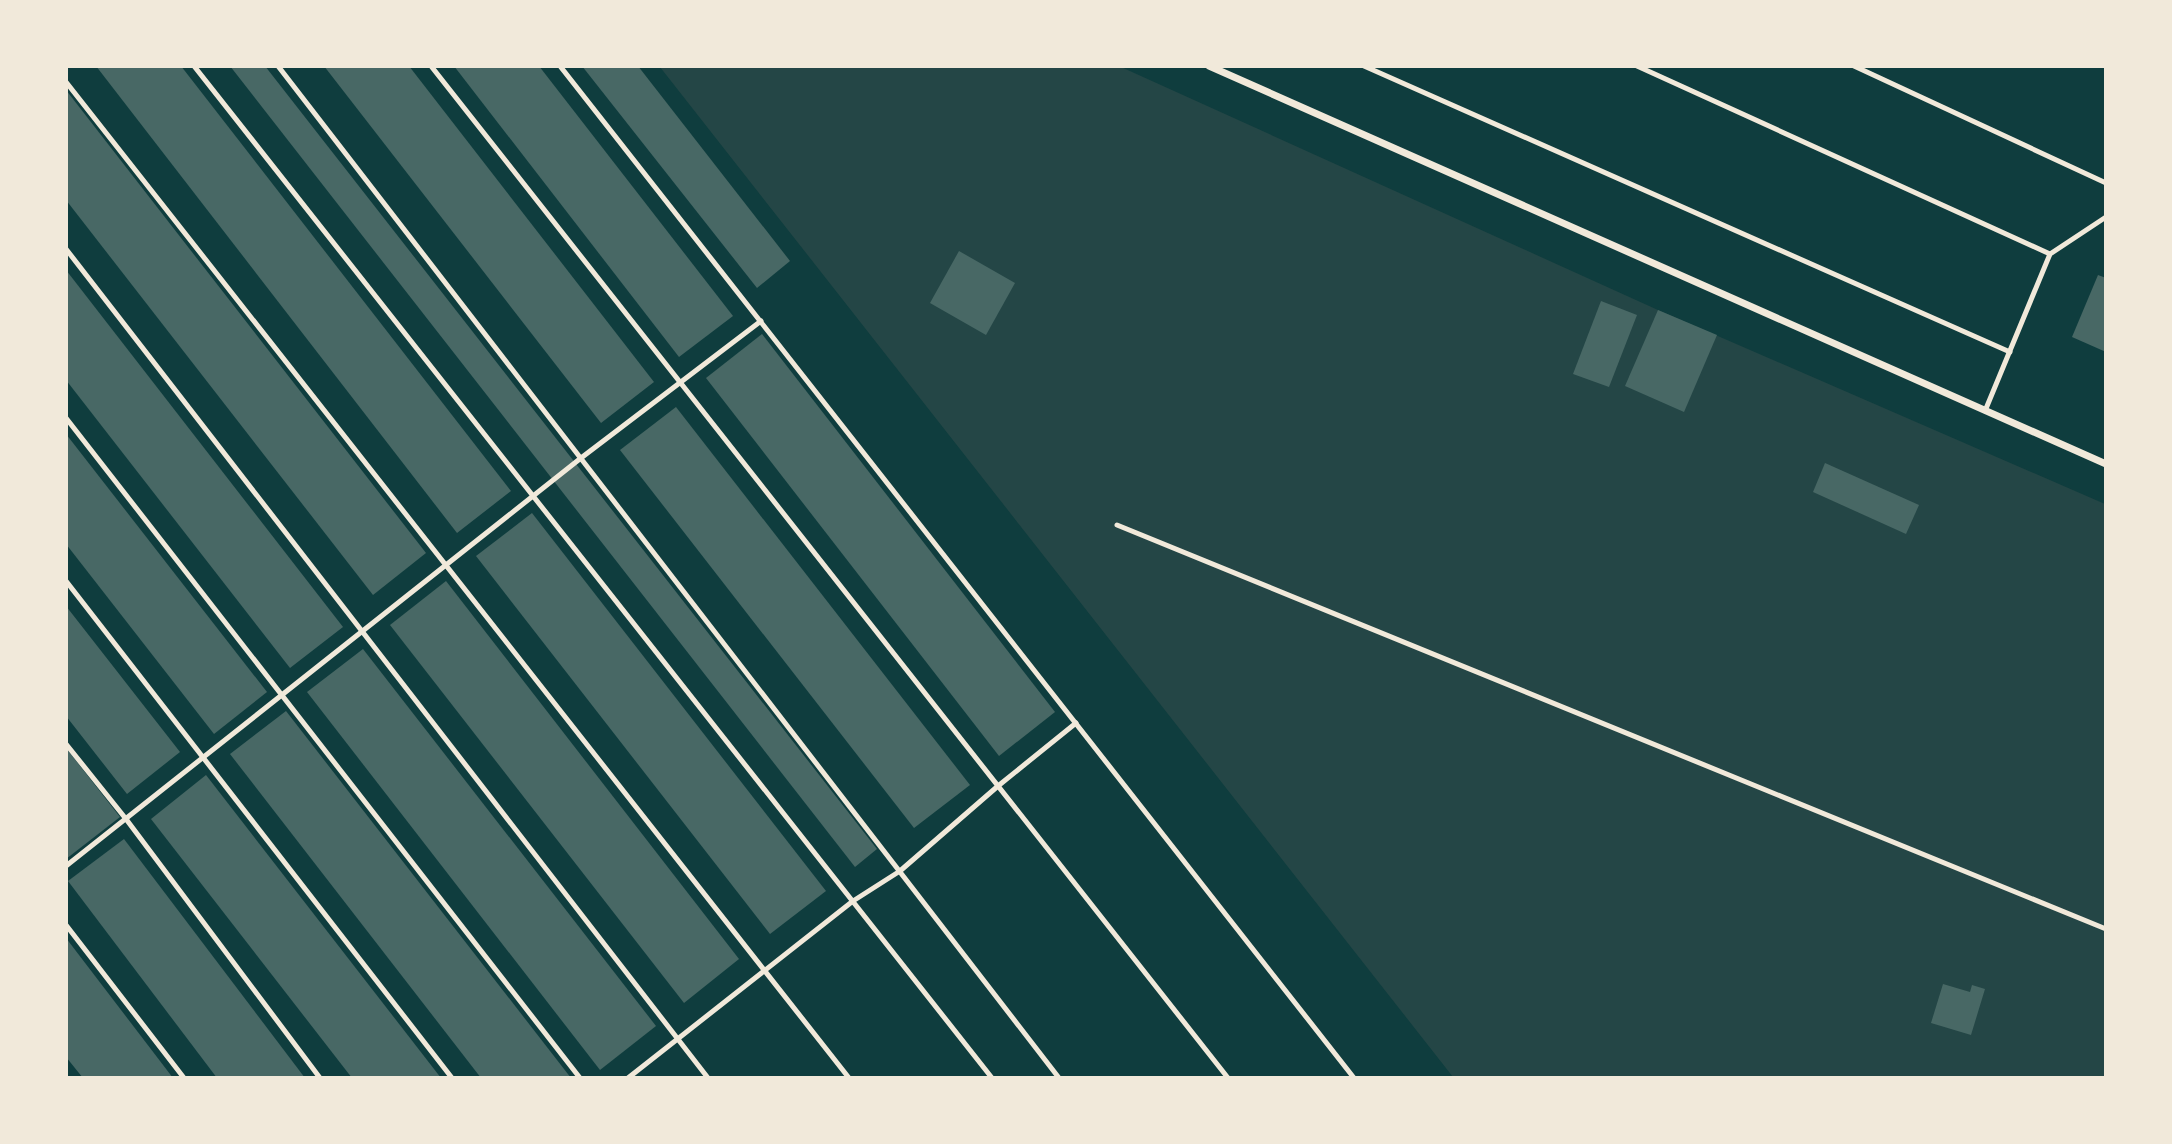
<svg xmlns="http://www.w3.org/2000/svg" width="2172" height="1144" viewBox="0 0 2172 1144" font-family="'Nunito Sans',sans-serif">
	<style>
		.green { fill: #244646 }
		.building { fill: #486865 }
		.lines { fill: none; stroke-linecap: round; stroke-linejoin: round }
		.service { stroke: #f1e9da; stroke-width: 5 }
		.minor { stroke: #f1e9da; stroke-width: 7 }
	</style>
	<rect width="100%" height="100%" fill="#0f3d3e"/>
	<polygon class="green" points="660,67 1121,67 1658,310 2105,504 2105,1077 1453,1077"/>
	<g class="building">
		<polygon points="96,66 181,66 511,491 457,533"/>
		<polygon points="230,66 265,66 877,849 855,867"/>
		<polygon points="324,66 409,66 654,382 601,423"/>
		<polygon points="454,66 539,66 733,316 679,357"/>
		<polygon points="582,66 638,66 790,261 757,288"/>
		<polygon points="66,90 426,553 373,595 66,200"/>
		<polygon points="959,251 1015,283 986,335 930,303"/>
		<polygon points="66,270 343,627 290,668 66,380"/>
		<polygon points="2098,275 2106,278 2106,352 2072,337"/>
		<polygon points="1601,301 1637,315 1609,387 1573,374"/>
		<polygon points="1658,310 1717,335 1684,412 1625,386"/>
		<polygon points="762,334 1055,712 999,756 706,378"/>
		<polygon points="676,407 970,785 914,828 620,450"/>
		<polygon points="66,434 267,692 214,734 66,544"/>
		<polygon points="1825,463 1919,505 1906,534 1813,492"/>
		<polygon points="532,513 826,891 770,934 476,556"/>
		<polygon points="446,581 739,959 684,1003 390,625"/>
		<polygon points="66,606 180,752 127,794 66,716"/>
		<polygon points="363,649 656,1026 600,1070 307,692"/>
		<polygon points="286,711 571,1078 481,1078 230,754"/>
		<polygon points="66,748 120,817 66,859"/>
		<polygon points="206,775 441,1078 352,1078 151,819"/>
		<polygon points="124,839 305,1078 217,1078 68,881"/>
		<polygon points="66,938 173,1078 83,1078 66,1057"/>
		<polygon points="1943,984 1970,992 1972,985 1985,989 1971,1035 1931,1023"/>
	</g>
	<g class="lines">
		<g class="service">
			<polyline points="194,66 992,1078"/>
			<polyline points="278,66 1059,1078"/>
			<polyline points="431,66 1228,1078"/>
			<polyline points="560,66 1354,1078"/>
			<polyline points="1364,66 2010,352"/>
			<polyline points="1637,66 2050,254"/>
			<polyline points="1854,66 2106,183"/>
			<polyline points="66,82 849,1078"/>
			<polyline points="66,249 708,1078"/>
			<polyline points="1985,411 2050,254 2106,217"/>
			<polyline points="66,418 580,1078"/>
			<polyline points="1117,525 2106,929"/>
			<polyline points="66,581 452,1078"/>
			<polyline points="66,744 126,819 320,1078"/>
			<polyline points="66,866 581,458 761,321"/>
			<polyline points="66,925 184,1078"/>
			<polyline points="628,1078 853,901 900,871 998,786 1076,723"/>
		</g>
		<polyline class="minor" points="1209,66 2106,464"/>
	</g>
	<rect width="2172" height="1144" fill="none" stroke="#f1e9da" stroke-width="136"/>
</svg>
